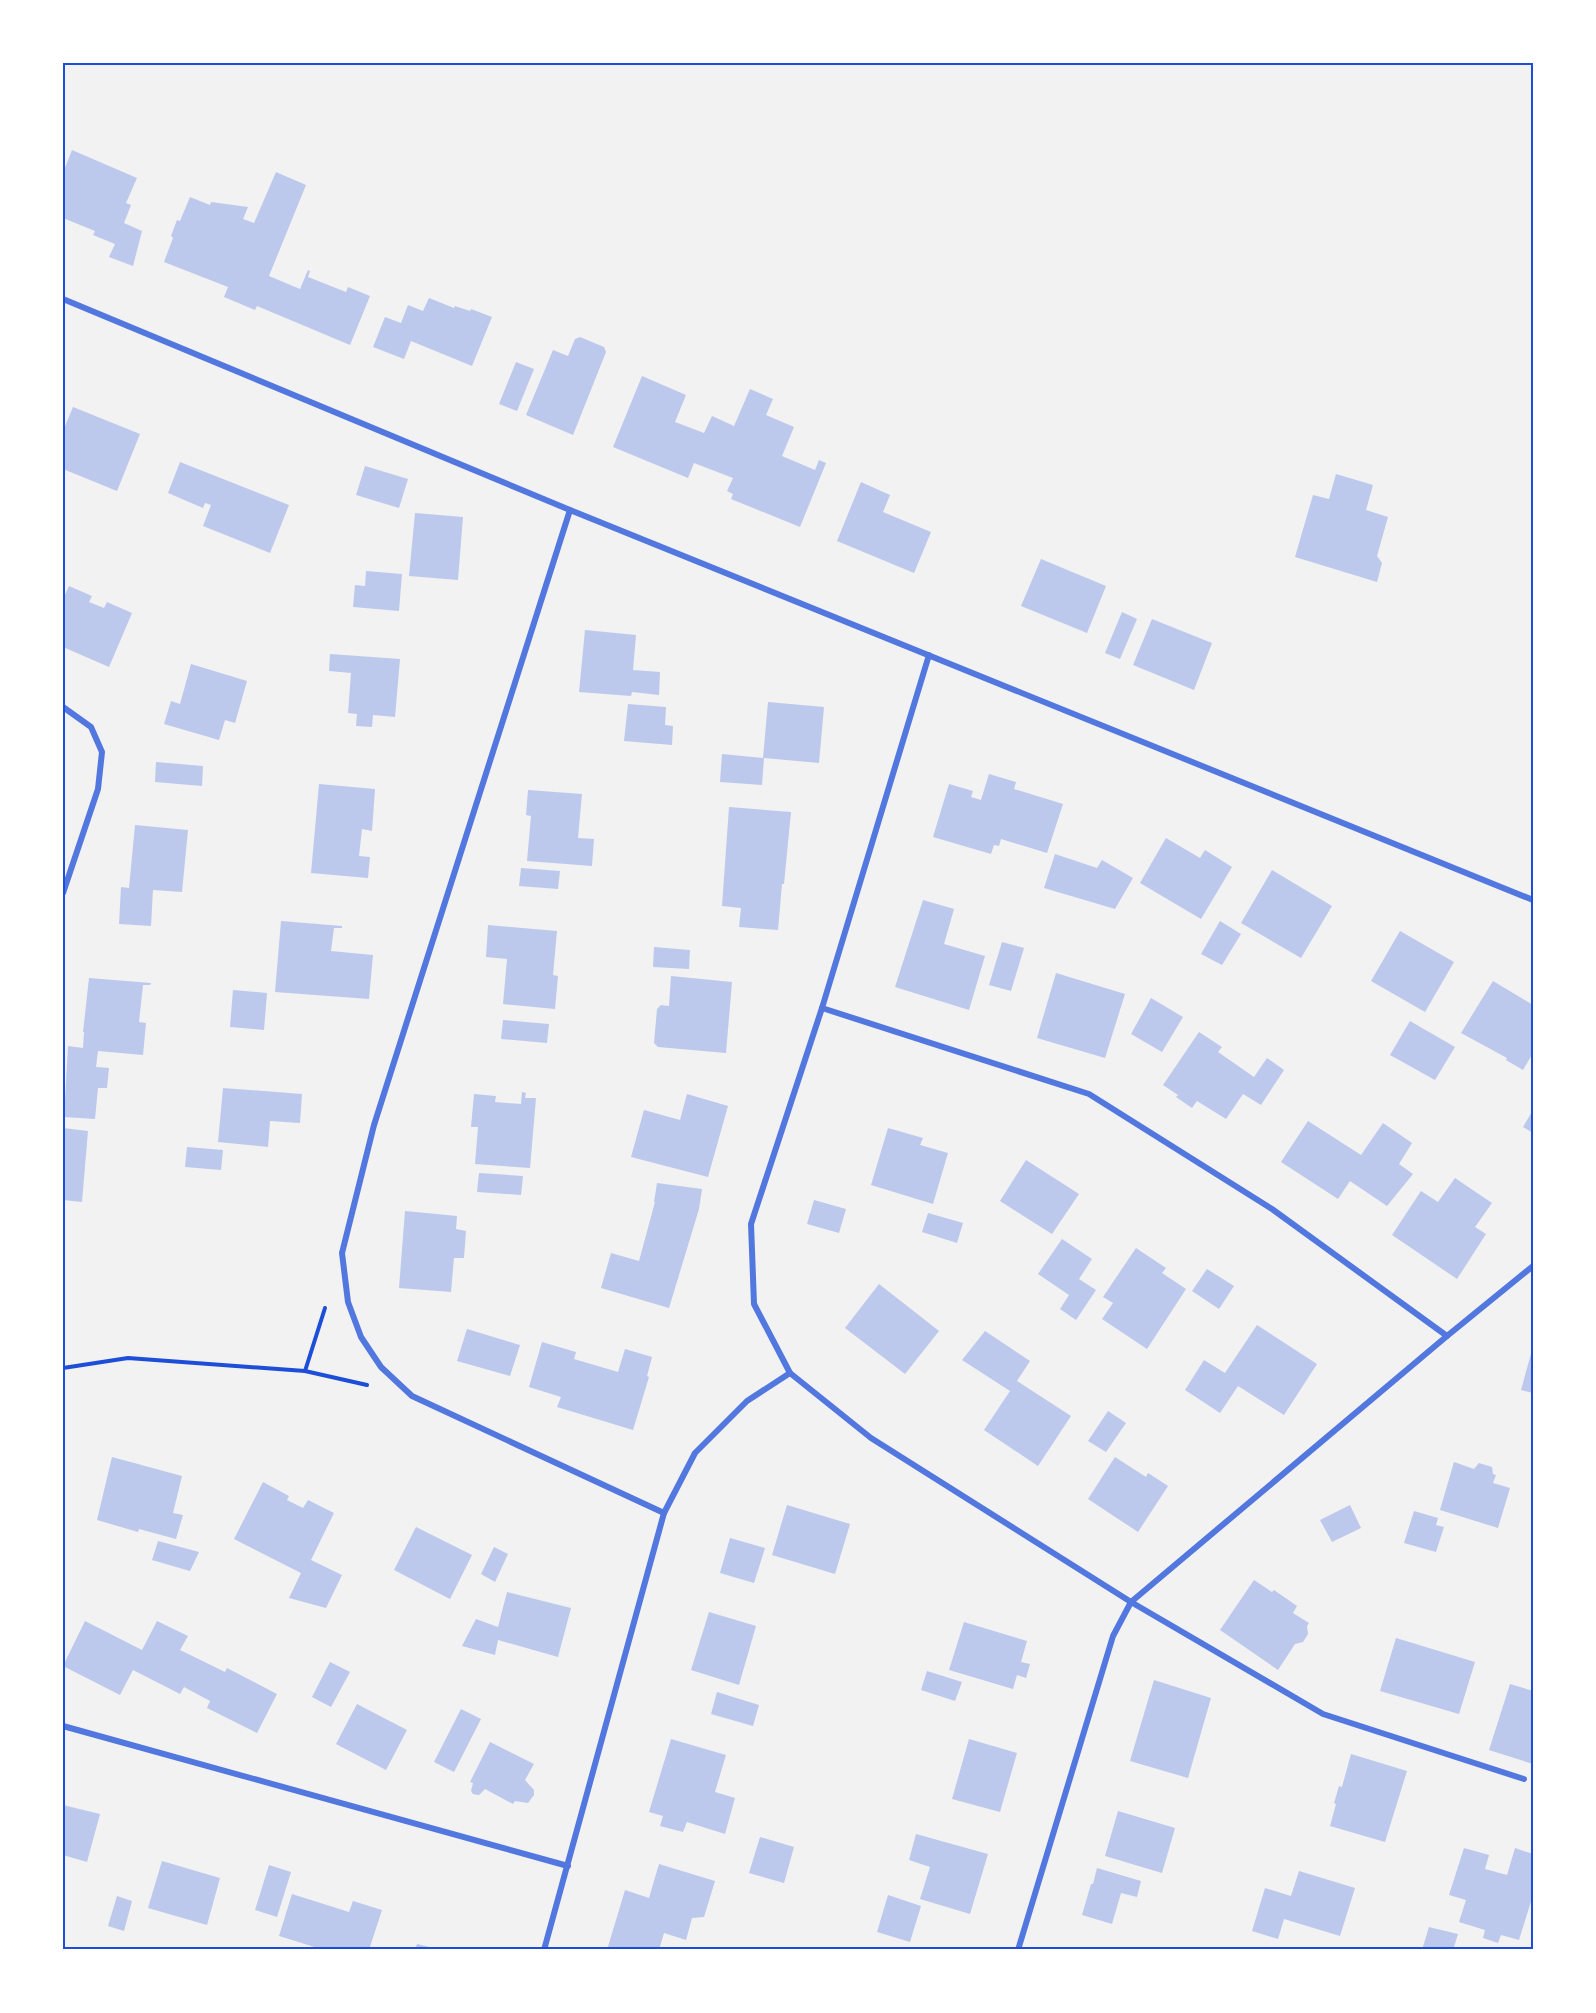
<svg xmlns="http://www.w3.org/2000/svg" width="1596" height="2013" viewBox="0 0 1596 2013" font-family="Helvetica,sans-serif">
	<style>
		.building { fill: #bdc9ec }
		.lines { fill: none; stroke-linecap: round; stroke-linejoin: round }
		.path { stroke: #1d4ed8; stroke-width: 4 }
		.minor { stroke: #5277de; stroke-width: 6 }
		.neatline { fill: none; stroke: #1d4ed8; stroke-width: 2 }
	</style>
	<rect width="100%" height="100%" fill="#f2f2f2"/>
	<g class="building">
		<polygon points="72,150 137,178 126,203 131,205 124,223 142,231 133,266 109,257 115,244 93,235 95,231 63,218 63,173"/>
		<polygon points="276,172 306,185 269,276 300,289 308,270 310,271 308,277 346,292 348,287 370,296 350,345 257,306 255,310 224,297 228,287 164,262 173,238 171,236 177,220 180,221 190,197 210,205 211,202 248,207 243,219 254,223"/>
		<polygon points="429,298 454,308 455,306 470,311 471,309 492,317 472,366 411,341 404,359 373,347 385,317 401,323 408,305 423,311"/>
		<polygon points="580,337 604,347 606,352 573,435 526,415 553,350 568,356 575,339"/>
		<polygon points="516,362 534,369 517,411 499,404"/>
		<polygon points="642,376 686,395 675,422 704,433 712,416 734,426 750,389 773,399 766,415 794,427 782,456 815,470 819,460 826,463 800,527 731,499 733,494 727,491 733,478 694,463 688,478 613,447"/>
		<polygon points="73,407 140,434 117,491 63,469 63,431"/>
		<polygon points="180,462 289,505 270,553 203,526 211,505 205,503 203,508 168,493"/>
		<polygon points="365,466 408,479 399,508 356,495"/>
		<polygon points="1336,474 1373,485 1366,510 1388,517 1377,556 1382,563 1377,582 1295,557 1313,495 1329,499"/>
		<polygon points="861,482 890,495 883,512 931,532 914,573 837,541"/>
		<polygon points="415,513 463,517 458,580 409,576"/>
		<polygon points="1041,559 1106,586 1087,633 1021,606"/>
		<polygon points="366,571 402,574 399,611 353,607 355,585 365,586"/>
		<polygon points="69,586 92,596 89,602 104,608 107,602 132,613 109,667 63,647 63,599"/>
		<polygon points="1122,612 1137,619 1120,659 1105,653"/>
		<polygon points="1152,619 1212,643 1194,690 1133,665"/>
		<polygon points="585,630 636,635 633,670 660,672 659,695 632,692 631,696 579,692"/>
		<polygon points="330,654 400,659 395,717 373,715 372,727 356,726 357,714 348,713 351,673 329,671"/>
		<polygon points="191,664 247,681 235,723 225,720 219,740 164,724 171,701 180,704"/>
		<polygon points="768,702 824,707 819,763 764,758 762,785 720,782 722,754 763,758"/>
		<polygon points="628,704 666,707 665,725 673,726 672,745 624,741"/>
		<polygon points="156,762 203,766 202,786 155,782"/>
		<polygon points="989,774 1016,782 1014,789 1063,804 1047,853 1001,839 999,846 994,845 991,854 933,837 949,784 973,791 971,797 981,800"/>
		<polygon points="319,784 375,789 372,831 362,829 359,856 370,857 368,878 311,873"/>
		<polygon points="528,790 582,794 578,838 594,839 592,866 527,861 531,816 526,815"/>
		<polygon points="729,807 791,812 784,884 782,884 778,930 739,927 741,908 722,906"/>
		<polygon points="135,825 188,830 182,892 153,890 151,926 119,924 121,887 129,888"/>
		<polygon points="1166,838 1200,858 1205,850 1232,867 1201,919 1140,883"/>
		<polygon points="1055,854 1097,868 1102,860 1133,878 1115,909 1044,888"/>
		<polygon points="521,868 560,871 558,889 519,886"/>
		<polygon points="1272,870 1332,906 1301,958 1241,923"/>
		<polygon points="923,900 954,909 944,944 985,956 969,1010 895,987"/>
		<polygon points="281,921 342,926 342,928 334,928 331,951 373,955 369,999 275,992"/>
		<polygon points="1220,921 1241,934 1222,965 1201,954"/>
		<polygon points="488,925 557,931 553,975 558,976 555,1009 503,1004 507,959 486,957"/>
		<polygon points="1400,931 1454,962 1425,1012 1371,981"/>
		<polygon points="1002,942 1024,948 1011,991 989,985"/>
		<polygon points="654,947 690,950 689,969 653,967"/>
		<polygon points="1056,973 1125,994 1105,1058 1037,1038"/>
		<polygon points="671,976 732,982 726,1053 658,1047 654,1043 657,1009 661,1005 669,1006"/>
		<polygon points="89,978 151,983 150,985 143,985 139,1022 146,1023 143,1055 98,1051 96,1067 109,1068 107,1088 98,1088 95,1119 64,1117 68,1046 83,1048 84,1032 83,1032"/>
		<polygon points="1493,981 1533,1005 1533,1053 1523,1070 1506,1060 1507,1058 1461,1033"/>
		<polygon points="233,990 267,993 264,1030 230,1027"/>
		<polygon points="1151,998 1183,1017 1162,1052 1131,1034"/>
		<polygon points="503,1020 549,1024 547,1043 501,1039"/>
		<polygon points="1410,1021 1455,1047 1435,1080 1390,1055"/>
		<polygon points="1199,1032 1222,1047 1218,1052 1254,1077 1267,1058 1284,1070 1261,1105 1243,1094 1226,1119 1197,1101 1192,1108 1176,1097 1178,1095 1163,1085"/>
		<polygon points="223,1088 302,1094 300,1123 270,1121 268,1147 218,1142"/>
		<polygon points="522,1092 526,1093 525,1098 536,1098 530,1168 475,1164 478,1127 471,1127 474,1094 496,1096 495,1102 521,1104"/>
		<polygon points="687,1094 728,1106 708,1177 631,1157 644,1110 680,1120"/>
		<polygon points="1533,1110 1533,1133 1523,1127"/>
		<polygon points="1308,1121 1361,1155 1383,1123 1412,1143 1399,1164 1413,1174 1387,1206 1350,1181 1338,1199 1281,1162"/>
		<polygon points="63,1128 88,1131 82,1202 63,1200"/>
		<polygon points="888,1128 923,1138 920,1145 948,1153 933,1204 871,1185"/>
		<polygon points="187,1147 223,1150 221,1170 185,1167"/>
		<polygon points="1026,1160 1079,1194 1052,1234 1000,1201"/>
		<polygon points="479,1173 523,1176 521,1195 477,1192"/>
		<polygon points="1455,1178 1492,1203 1475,1227 1486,1234 1457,1279 1392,1235 1421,1191 1438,1202"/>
		<polygon points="657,1183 702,1189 699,1209 669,1308 601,1288 611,1253 639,1261 655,1202 654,1202"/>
		<polygon points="814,1200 846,1209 839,1233 807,1224"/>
		<polygon points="405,1211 457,1216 456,1229 466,1231 464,1258 454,1258 451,1292 399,1288"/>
		<polygon points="928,1213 963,1223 957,1243 922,1232"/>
		<polygon points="1062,1239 1092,1259 1079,1279 1096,1290 1076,1320 1060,1309 1069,1295 1038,1274"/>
		<polygon points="1136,1248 1166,1268 1162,1273 1186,1289 1147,1349 1102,1319 1113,1303 1103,1297"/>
		<polygon points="1207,1269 1234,1286 1219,1309 1192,1291"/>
		<polygon points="879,1284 939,1331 905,1374 845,1328"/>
		<polygon points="1257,1325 1317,1364 1284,1415 1238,1386 1220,1413 1185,1390 1204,1360 1225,1373"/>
		<polygon points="467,1329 520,1345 510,1376 457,1361"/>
		<polygon points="985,1331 1030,1361 1017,1381 1071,1416 1038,1466 984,1430 1010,1391 962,1360"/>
		<polygon points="542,1342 576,1352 574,1359 618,1372 625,1349 652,1357 647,1376 649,1377 633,1430 557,1407 561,1397 529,1387"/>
		<polygon points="1532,1350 1533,1350 1533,1393 1521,1390"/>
		<polygon points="1108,1411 1126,1423 1106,1452 1088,1441"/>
		<polygon points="112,1457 182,1476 173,1513 183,1515 176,1539 139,1529 138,1532 97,1520"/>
		<polygon points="1115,1457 1146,1477 1148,1473 1168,1486 1138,1532 1088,1499"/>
		<polygon points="1454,1462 1474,1469 1479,1463 1492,1467 1493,1474 1496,1475 1493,1483 1510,1488 1498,1528 1440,1510"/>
		<polygon points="263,1482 289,1496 287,1500 303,1508 308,1500 334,1513 311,1560 342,1575 326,1608 289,1598 301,1573 234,1539"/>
		<polygon points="787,1505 850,1524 835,1574 772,1555"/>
		<polygon points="1350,1505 1361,1528 1332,1542 1320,1520"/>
		<polygon points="1414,1511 1438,1518 1436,1525 1444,1527 1436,1552 1404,1543"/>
		<polygon points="416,1527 472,1555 450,1599 394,1570"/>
		<polygon points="730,1538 765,1548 754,1583 720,1573"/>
		<polygon points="158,1541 199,1552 190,1571 152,1560"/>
		<polygon points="494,1547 508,1554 495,1582 481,1574"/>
		<polygon points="1254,1580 1272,1592 1274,1590 1297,1606 1293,1613 1309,1623 1307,1626 1308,1634 1303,1642 1295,1644 1278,1670 1220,1630"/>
		<polygon points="507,1592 571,1608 558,1657 498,1640 495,1655 462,1646 476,1619 498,1627"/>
		<polygon points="709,1612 756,1626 739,1685 691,1670"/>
		<polygon points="85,1621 142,1650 157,1621 188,1636 180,1650 225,1672 227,1668 277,1694 257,1733 207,1708 210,1701 184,1687 180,1694 133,1670 120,1695 63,1666"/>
		<polygon points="964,1622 1027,1641 1021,1662 1030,1664 1026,1678 1017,1675 1013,1689 949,1670"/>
		<polygon points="1396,1638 1475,1662 1459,1714 1380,1691"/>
		<polygon points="330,1662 350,1672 331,1707 312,1697"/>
		<polygon points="927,1671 962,1682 955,1701 921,1690"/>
		<polygon points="1154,1680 1211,1698 1188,1778 1130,1761"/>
		<polygon points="1510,1684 1533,1691 1533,1764 1489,1750"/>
		<polygon points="717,1692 759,1705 753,1726 711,1714"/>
		<polygon points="357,1704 407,1730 386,1770 336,1744"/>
		<polygon points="461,1709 481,1719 454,1772 434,1762"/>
		<polygon points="671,1739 726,1755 715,1792 735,1798 725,1834 687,1822 683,1832 660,1826 663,1816 649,1812"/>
		<polygon points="969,1739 1017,1753 1000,1812 952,1799"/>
		<polygon points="490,1742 534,1764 525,1780 534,1790 534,1795 528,1803 515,1801 513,1804 485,1789 479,1795 473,1794 471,1791 473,1783 470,1782"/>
		<polygon points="1351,1754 1407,1771 1385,1842 1330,1826 1336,1804 1334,1803 1339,1786 1342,1787"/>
		<polygon points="63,1805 100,1814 87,1862 63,1855"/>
		<polygon points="1118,1811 1175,1828 1162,1873 1105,1856"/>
		<polygon points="916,1834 988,1854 970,1914 920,1899 930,1867 909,1860"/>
		<polygon points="760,1837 794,1847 784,1883 749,1873"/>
		<polygon points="1464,1848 1489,1855 1485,1869 1507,1875 1515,1848 1533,1854 1533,1895 1519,1940 1501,1935 1498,1943 1483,1938 1485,1930 1459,1922 1466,1900 1449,1895"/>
		<polygon points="162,1861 220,1878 207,1925 148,1908"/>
		<polygon points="659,1864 715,1881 704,1917 692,1918 686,1940 664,1933 659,1950 607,1950 625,1890 649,1898"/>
		<polygon points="269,1865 291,1872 277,1917 255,1910"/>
		<polygon points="1097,1868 1141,1881 1137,1897 1121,1893 1112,1924 1082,1915 1091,1884 1093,1884"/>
		<polygon points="1299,1871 1355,1888 1340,1936 1284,1919 1278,1939 1252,1931 1265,1888 1291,1896"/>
		<polygon points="292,1894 349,1912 353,1901 382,1910 369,1950 324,1950 279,1936"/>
		<polygon points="888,1895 921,1906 910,1942 877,1932"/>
		<polygon points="117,1896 132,1901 124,1931 108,1926"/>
		<polygon points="1429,1927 1458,1934 1453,1950 1422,1950"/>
		<polygon points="417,1944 438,1949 438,1950 415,1950"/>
	</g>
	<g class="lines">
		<g class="path">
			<polyline points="63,1368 128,1358 305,1371 367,1385"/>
			<polyline points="305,1371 325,1308"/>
		</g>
		<g class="minor">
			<polyline points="63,299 570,510 1533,900"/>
			<polyline points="570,510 374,1125 342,1253 348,1302 361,1337 381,1367 412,1396 664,1513"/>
			<polyline points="929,655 822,1008 751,1224 754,1304 790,1373 871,1438 1131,1602 1323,1714 1524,1779"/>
			<polyline points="63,707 91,727 102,752 98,789 63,893"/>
			<polyline points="822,1008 1089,1094 1272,1209 1447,1336"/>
			<polyline points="63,1726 568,1866"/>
			<polyline points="544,1950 664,1513 695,1453 747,1401 790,1373"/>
			<polyline points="1018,1950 1113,1636 1131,1602 1447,1336 1533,1266"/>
		</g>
	</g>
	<rect width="1596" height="2013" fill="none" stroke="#ffffff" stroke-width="129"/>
	<rect x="64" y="64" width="1468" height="1884" class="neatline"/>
</svg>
